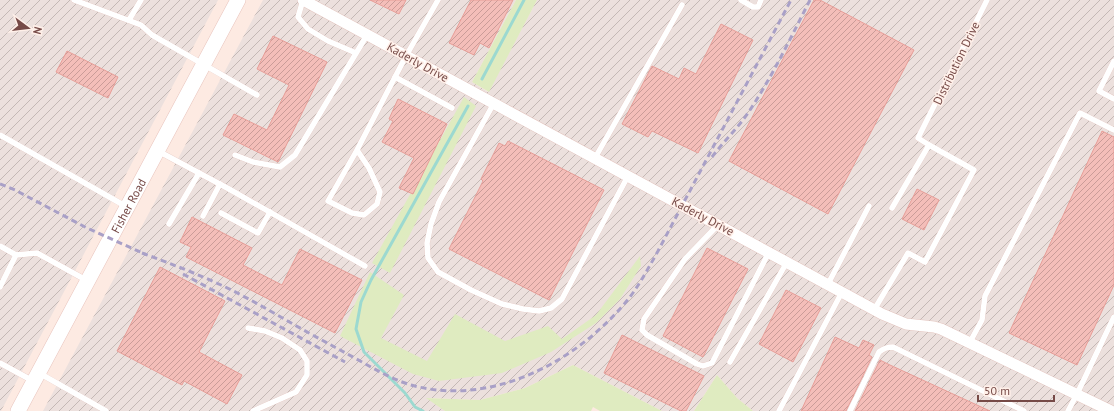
<svg xmlns="http://www.w3.org/2000/svg" width="1114" height="411" viewBox="0 0 1114 411" font-family="'PT Sans',sans-serif">
	<style>
		.industrial { fill: url(#industrial-furrows) }
		.grass { fill: #dfebc0 }
		.lines { fill: none; stroke-linecap: round; stroke-linejoin: round }
		.stream { stroke: #9cd9d0; stroke-width: 3 }
		.building { fill: url(#building-hatch); stroke: #e79e98 }
		.lane-casing { stroke: #e4c6c0; stroke-width: 6 }
		.street-casing { stroke: #e4c6c0; stroke-width: 12 }
		.secondary-casing { stroke: #e9c4bd; stroke-width: 16 }
		.lane { stroke: #fff; stroke-width: 5.5 }
		.street { stroke: #fff; stroke-width: 11 }
		.secondary { stroke: #fff; stroke-width: 15 }
		.rail { stroke: #a9a0c7; stroke-width: 3; stroke-dasharray: 6 4; stroke-linecap: butt }
		.labels { text-anchor: middle; dominant-baseline: central; stroke-width: 3; stroke-linejoin: round; paint-order: stroke }
		.street-label { font-size: 12px; fill: #764a47; stroke: #fff0e9 }
	</style>
	<defs>
		<pattern id="industrial-furrows" width="10" height="10" patternUnits="userSpaceOnUse"><rect width="10" height="10" fill="#ece0dd"/><path d="M-1 1l2-2M0 10L10 0M9 11l2-2" fill="none" stroke="#c4b8b5"/></pattern>
		<pattern id="building-hatch" width="6" height="6" patternUnits="userSpaceOnUse"><rect width="6" height="6" fill="#f4beb9"/><path d="M-1 1l2-2M0 6l6-6M5 7l2-2" fill="none" stroke="#ca9c98"/></pattern>
	</defs>
	<rect width="100%" height="100%" fill="#fdeae2"/>
	<g class="industrial">
		<polygon points="0,0 218,0 1,411 0,411"/>
		<polygon points="263,0 516,0 472,82 488,92 537,0 1114,0 1114,411 753,411 737,398 717,375 694,411 662,411 573,365 525,388 480,400 427,398 445,411 43,411"/>
	</g>
	<g class="grass">
		<polygon points="516,0 537,0 489,92 472,82"/>
		<polygon points="464,97 476,106 390,273 372,263"/>
		<polygon points="640,256 641,266 620,299 596,323 551,352 502,373 439,381 413,374 340,336 370,272 404,295 381,338 427,361 455,314 505,341 548,326 562,339 596,315"/>
		<polygon points="573,365 662,411 600,411 593,407 591,411 445,411 426,398 480,400 525,388"/>
		<polygon points="717,375 737,398 753,411 694,411"/>
	</g>
	<g class="lines">
		<g class="stream">
			<polyline points="482,79 524,0"/>
			<polyline points="423,411 415,407 405,393 364,352 356,329 361,302 371,280 468,106"/>
		</g>
	</g>
	<g class="building">
		<polygon points="370,0 406,0 399,14"/>
		<polygon points="471,0 513,0 489,48 480,43 474,55 449,43"/>
		<polygon points="814,0 820,0 914,50 828,214 729,161"/>
		<polygon points="721,24 753,40 698,153 652,131 648,137 622,124 652,66 679,79 684,68 696,74"/>
		<polygon points="273,36 327,62 278,162 223,135 234,114 267,130 289,85 257,69"/>
		<polygon points="67,51 118,77 108,98 56,72"/>
		<polygon points="398,99 447,124 413,194 399,188 414,158 382,142 393,121 389,119"/>
		<polygon points="1102,131 1114,137 1114,285 1077,365 1009,333"/>
		<polygon points="508,141 604,190 549,300 449,249 483,181 481,179 499,143 505,146"/>
		<polygon points="917,189 939,200 924,230 902,219"/>
		<polygon points="192,217 252,248 243,265 282,285 300,249 362,280 335,333 186,257 191,247 180,242"/>
		<polygon points="707,248 748,269 703,357 663,336"/>
		<polygon points="160,267 225,301 199,352 242,375 227,404 184,381 182,385 117,351"/>
		<polygon points="786,290 821,308 793,362 759,344"/>
		<polygon points="622,335 704,376 686,411 681,411 604,373"/>
		<polygon points="835,337 859,348 863,340 874,345 869,355 872,357 846,411 801,411"/>
		<polygon points="880,360 890,365 990,411 855,411"/>
	</g>
	<g class="lines">
		<defs>
			<g id="lane">
				<polyline points="74,0 141,25 152,35 257,95"/>
				<polyline points="303,0 298,17 308,29 328,41 356,53"/>
				<polyline points="741,0 753,7 758,7 761,0"/>
				<polyline points="129,20 141,0"/>
				<polyline points="1114,61 1099,91 1114,99"/>
				<polyline points="395,77 452,108"/>
				<polyline points="494,103 439,202 431,224 427,243 428,258 438,272 471,290 502,304 523,309 539,311 551,308 562,299 628,176"/>
				<polyline points="0,135 127,207"/>
				<polyline points="357,150 328,201 352,213 364,215 377,204 380,192 369,168 357,150 406,56 438,0"/>
				<polyline points="158,151 229,189 365,266"/>
				<polyline points="235,155 253,162 280,167 295,155 367,35"/>
				<polyline points="595,158 682,5"/>
				<polyline points="892,208 929,145 918,138 987,0"/>
				<polyline points="221,213 258,233 270,212"/>
				<polyline points="203,216 220,184"/>
				<polyline points="169,224 199,173"/>
				<polyline points="718,225 685,259 644,319 642,330 647,335 697,364 703,366 712,363 769,252"/>
				<polyline points="0,246 16,255"/>
				<polyline points="828,284 869,206"/>
				<polyline points="0,287 16,255 37,253 86,280"/>
				<polyline points="874,310 908,253 925,262 974,170 929,145"/>
				<polyline points="248,328 265,331 282,338 300,350 307,361 307,375 296,392 253,411"/>
				<polyline points="970,342 982,320 985,296 1080,113 1114,130"/>
				<polyline points="730,362 787,262"/>
				<polyline points="0,363 33,381"/>
				<polyline points="39,373 106,411"/>
				<polyline points="779,411 842,292"/>
				<path d="M850 411 879 352C884 348 887 347 893 347L1024 411"/>
				<polyline points="1068,411 1077,394 1114,317"/>
			</g>
			<polyline id="street" points="303,0 882,314 906,324 934,327 941,329 1111,411"/>
			<g id="secondary">
				<path id="s1" d="M18 411 238 0"/>
			</g>
		</defs>
		<use href="#lane" class="lane-casing"/>
		<use href="#street" class="street-casing"/>
		<use href="#secondary" class="secondary-casing"/>
		<use href="#lane" class="lane"/>
		<use href="#street" class="street"/>
		<use href="#secondary" class="secondary"/>
		<g class="rail">
			<path d="M712 157C724 141 739 127 750 110 773 75 791 37 810 0"/>
			<polyline points="0,184 15,190 87,228 147,255"/>
			<path d="M142 253C169 263 195 273 221 285 251 299 280 317 309 333 327 343 344 352 362 362 378 371 394 380 411 385 493 408 580 360 630 297 641 282 649 267 658 251L791 0"/>
			<polyline points="183,274 345,362"/>
		</g>
	</g>
	<g class="labels">
		<g class="street-label">
			<text transform="translate(418 62) rotate(29)">Kaderly Drive</text>
			<text transform="translate(956 63) rotate(-64)">Distribution Drive</text>
			<text stroke="none"><textPath href="#s1" startOffset="233">Fisher Road</textPath></text>
			<text transform="translate(703 216) rotate(28)">Kaderly Drive</text>
		</g>
	</g>
	<g transform="translate(28 28) rotate(105)" stroke="#fff0e9" stroke-width="3" paint-order="stroke">
	<path d="M0-3L7 15L0 10L-7 15Z" fill="#764a47"/>
	<text y="-6" font-size="11" font-weight="bold" text-anchor="middle" fill="#764a47">N</text>
	</g>
	<path d="M978 395v6h76v-6" fill="none" stroke="#764a47" stroke-width="2"/>
	<text x="984" y="395" font-size="12" fill="#764a47" stroke="#fff0e9" stroke-width="3" paint-order="stroke">50 m</text>
</svg>
